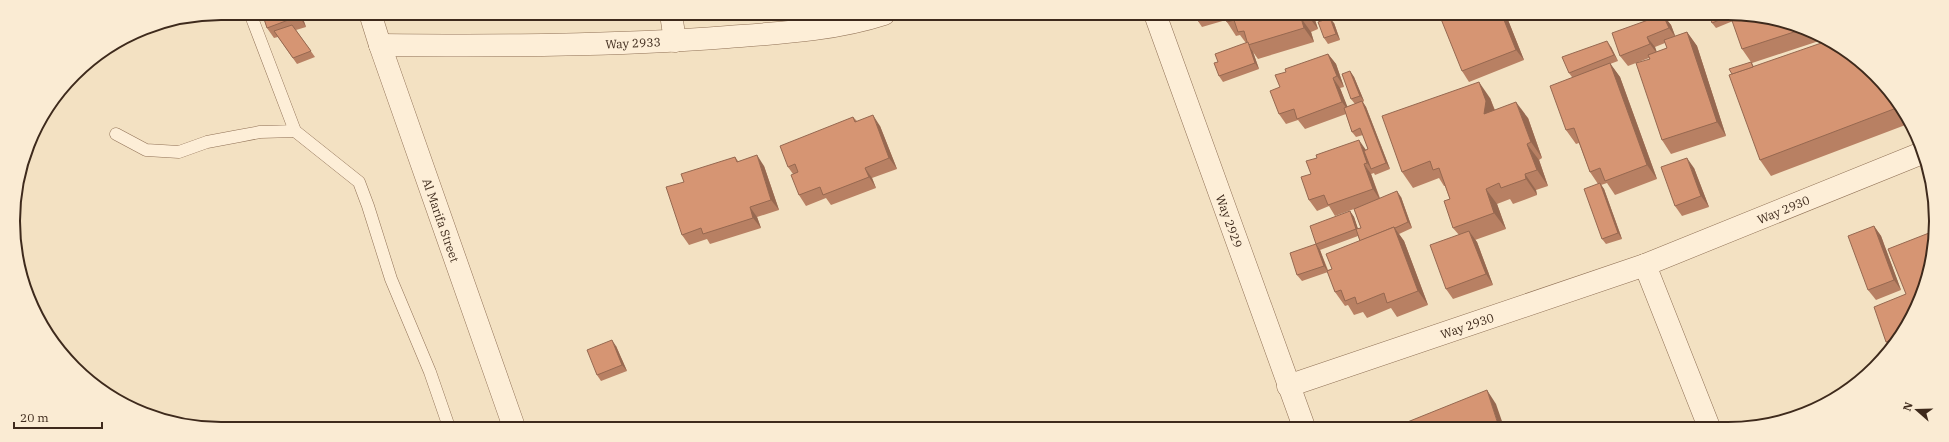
<svg xmlns="http://www.w3.org/2000/svg" width="1949" height="442" viewBox="0 0 1949 442" font-family="'IBM Plex Serif',serif">
	<style>
		.lines { fill: none; stroke-linecap: round; stroke-linejoin: round }
		.service-casing { stroke: #907156; stroke-width: 13 }
		.minor-casing { stroke: #907156; stroke-width: 23 }
		.tertiary-casing { stroke: #907156; stroke-width: 23 }
		.service { stroke: #fdeed7; stroke-width: 12 }
		.minor { stroke: #fdeed7; stroke-width: 22 }
		.tertiary { stroke: #fdeed7; stroke-width: 22 }
		.wall { fill: #b88063; fill-rule: evenodd }
		.shaded-wall { fill: #966850 }
		.building { fill: #d69573; stroke: #966850 }
		.labels { text-anchor: middle; dominant-baseline: central; stroke-width: 3; stroke-linejoin: round; paint-order: stroke }
		.street-label { font-size: 12px; fill: #3e2a1c; stroke: #faebd3 }
		.rim { fill: none; stroke: #3e2a1c; stroke-width: 2 }
	</style>
	<rect width="100%" height="100%" fill="#f3e1c2"/>
	<g class="lines">
		<defs>
			<g id="service">
				<polyline points="295,131 359,182 368,206 391,279 430,372 449,427"/>
				<polyline points="116,134 146,150 179,152 207,142 239,136 260,132 295,131 250,13"/>
			</g>
			<g id="minor">
				<polyline points="671,14 675,41"/>
				<path id="s1" d="M1155 14 1304 427"/>
				<polyline points="1645,265 1709,427"/>
				<path id="s2" d="M1288 386 1645 265 1922 153"/>
			</g>
			<g id="tertiary">
				<path id="s3" d="M370 13 380 45 514 427"/>
				<path id="s4" d="M380 45C496 46 612 46 728 37 780 33 835 30 884 14"/>
			</g>
		</defs>
		<use href="#service" class="service-casing"/>
		<use href="#minor" class="minor-casing"/>
		<use href="#tertiary" class="tertiary-casing"/>
		<use href="#service" class="service"/>
		<use href="#minor" class="minor"/>
		<use href="#tertiary" class="tertiary"/>
	</g>
	<g class="wall">
		<polygon points="262,13 301,13 306,27 296,30 315,57 297,64 278,37 274,38 267,28"/>
		<polygon points="1195,14 1313,14 1318,29 1311,32 1314,42 1258,59 1253,52 1259,69 1223,82 1219,76 1218,62 1246,43 1240,35 1236,36 1227,22 1226,20 1202,27 1198,21"/>
		<polygon points="1506,15 1524,60 1469,82 1462,71"/>
		<path d="M1663 15 1671 25 1675 36 1687 32 1697 46 1726 136 1671 154 1662 140 1649 58 1628 66 1620 56ZM1665 43 1667 48 1656 52 1655 47Z"/>
		<polygon points="1709,15 1755,15 1825,39 1752,63 1754,67 1893,95 1908,124 1771,176 1760,160 1732,74 1751,62 1742,49 1733,21 1716,28 1712,23"/>
		<polygon points="1334,23 1340,40 1328,44 1324,38"/>
		<polygon points="1611,47 1618,61 1610,64 1620,77 1657,179 1615,195 1607,183 1601,185 1604,189 1622,239 1606,244 1602,239 1598,184 1590,172 1579,143 1576,144 1566,130 1572,77 1569,73"/>
		<path d="M1328 54 1336 64 1344 87 1340 88 1347 107 1355 104 1351 99 1350 71 1354 77 1364 101 1363 102 1366 107 1390 169 1375 175 1374 173 1371 174 1380 198 1401 197 1412 228 1399 234 1404 241 1428 305 1397 317 1391 308 1367 318 1363 312 1354 315 1348 305 1345 306 1335 292 1328 272 1302 281 1297 275 1316 244 1350 211 1354 217 1358 229 1361 228 1354 209 1335 216 1329 206 1317 211 1309 200 1311 174 1368 149 1363 135 1356 137 1352 132 1346 114 1305 129 1298 120 1286 124 1279 114 1286 72ZM1358 236 1360 241 1332 269 1328 270 1320 250Z"/>
		<polygon points="1490,98 1495,110 1528,118 1542,158 1539,160 1548,186 1536,190 1537,195 1513,204 1510,199 1497,204 1506,229 1475,240 1477,242 1493,285 1453,299 1446,289 1459,235 1453,228 1450,199 1445,186 1444,186 1439,178 1413,188 1402,172"/>
		<polygon points="853,117 857,121 880,126 897,169 872,178 876,188 831,205 826,198 806,206 799,195 793,174 788,167"/>
		<polygon points="735,157 738,161 764,166 779,210 757,217 761,228 710,244 707,239 689,245 682,235 684,182"/>
		<polygon points="1694,168 1709,207 1682,216 1675,206"/>
		<polygon points="1874,226 1881,236 1901,290 1876,300 1868,290"/>
		<polygon points="1914,313 1890,347 1886,342"/>
		<polygon points="616,346 627,371 601,381 597,375"/>
	</g>
	<g class="shaded-wall">
		<polygon points="298,13 301,13 306,27 299,16"/>
		<polygon points="1308,14 1313,14 1318,29 1308,16"/>
		<polygon points="1502,15 1506,15 1524,60 1516,50"/>
		<polygon points="1663,15 1671,25 1676,38 1669,28"/>
		<polygon points="1728,15 1730,15 1733,21"/>
		<polygon points="1301,18 1311,32 1314,42 1304,28"/>
		<polygon points="1330,18 1334,23 1340,40 1336,34"/>
		<polygon points="1687,32 1697,46 1726,136 1717,122"/>
		<polygon points="1647,37 1655,47 1658,55 1650,44"/>
		<polygon points="1607,41 1611,47 1618,61 1614,55"/>
		<polygon points="1249,46 1253,52 1259,69 1255,63"/>
		<polygon points="1328,54 1336,64 1344,87 1337,76"/>
		<polygon points="1610,63 1620,77 1657,179 1647,165"/>
		<polygon points="1350,71 1354,77 1364,101 1360,96"/>
		<polygon points="1333,78 1340,88 1350,113 1342,102"/>
		<polygon points="1479,82 1490,98 1497,117 1484,114"/>
		<polygon points="1362,101 1366,107 1390,169 1386,163"/>
		<polygon points="1516,102 1528,118 1542,158 1531,142"/>
		<polygon points="873,115 880,126 897,169 889,158"/>
		<polygon points="1359,140 1366,150 1372,169 1367,163"/>
		<polygon points="1527,144 1539,160 1548,186 1537,170"/>
		<polygon points="757,155 764,166 779,210 771,200"/>
		<polygon points="1687,158 1694,168 1709,207 1701,196"/>
		<polygon points="1364,164 1371,174 1380,200 1373,189"/>
		<polygon points="865,168 872,178 876,188 869,177"/>
		<polygon points="1525,174 1536,190 1537,195 1526,179"/>
		<polygon points="1600,183 1604,189 1622,239 1618,233"/>
		<polygon points="1486,189 1497,204 1506,229 1494,213"/>
		<polygon points="1397,191 1401,197 1412,228 1408,222"/>
		<polygon points="750,207 757,217 761,228 753,218"/>
		<polygon points="1350,211 1354,217 1360,235 1356,229"/>
		<polygon points="1874,226 1881,236 1901,290 1894,280"/>
		<polygon points="1394,227 1404,241 1428,305 1418,291"/>
		<polygon points="1469,231 1477,242 1493,285 1486,274"/>
		<polygon points="1929,233 1934,238 1934,243"/>
		<polygon points="1316,244 1320,250 1328,272 1324,266"/>
		<polygon points="612,340 616,346 627,371 622,365"/>
		<polygon points="1487,390 1496,404 1504,427 1499,427"/>
	</g>
	<g class="building">
		<polygon points="262,13 298,13 299,16 267,28"/>
		<polygon points="1195,14 1220,14 1198,21"/>
		<polygon points="1224,14 1308,14 1308,16 1301,18 1304,28 1248,45 1244,31 1238,32 1234,20 1227,22"/>
		<polygon points="1439,14 1502,15 1516,50 1462,71"/>
		<polygon points="1662,15 1663,15 1669,28 1647,37 1650,44 1620,56 1612,33"/>
		<polygon points="1709,15 1728,15 1729,16 1712,23"/>
		<polygon points="1730,15 1755,15 1800,30 1742,49"/>
		<polygon points="1330,18 1336,34 1324,38 1318,22"/>
		<polygon points="292,25 311,51 293,58 274,31"/>
		<polygon points="1687,32 1717,122 1662,140 1636,63 1650,59 1648,55 1667,48 1664,40"/>
		<polygon points="1830,40 1832,41 1893,95 1899,107 1760,160 1729,75"/>
		<polygon points="1607,41 1614,55 1569,73 1562,57"/>
		<polygon points="1248,42 1255,63 1219,76 1214,63 1218,62 1215,54"/>
		<polygon points="1328,54 1337,76 1333,78 1342,102 1297,119 1294,109 1279,114 1270,91 1280,87 1275,75 1286,72 1285,69"/>
		<polygon points="1751,62 1753,67 1732,74 1729,69"/>
		<polygon points="1610,63 1647,165 1605,181 1600,168 1590,172 1574,128 1566,130 1550,86"/>
		<polygon points="1350,71 1360,96 1351,99 1342,74"/>
		<polygon points="1479,82 1486,101 1484,114 1516,102 1531,142 1527,144 1537,170 1525,174 1526,179 1501,188 1499,183 1486,189 1494,213 1453,228 1444,201 1450,199 1439,168 1433,170 1430,161 1402,172 1382,116"/>
		<polygon points="1362,101 1386,163 1371,169 1364,151 1368,149 1360,128 1352,132 1344,108"/>
		<polygon points="873,115 889,158 865,168 869,177 823,195 820,187 799,195 791,175 798,172 795,164 788,167 780,146 853,117 855,122"/>
		<polygon points="1359,140 1367,163 1364,164 1373,189 1328,205 1324,195 1309,200 1301,177 1311,174 1306,161 1317,158 1316,155"/>
		<polygon points="757,155 771,200 750,207 753,218 703,234 701,228 682,235 666,187 684,182 681,174 735,157 737,162"/>
		<polygon points="1687,158 1701,196 1675,206 1661,167"/>
		<polygon points="1600,183 1618,233 1602,239 1584,189"/>
		<polygon points="1397,191 1408,222 1395,228 1394,227 1360,241 1356,229 1316,244 1324,266 1297,275 1290,253 1316,244 1310,226 1350,211 1356,229 1361,228 1354,209"/>
		<polygon points="1874,226 1894,280 1868,290 1848,236"/>
		<polygon points="1394,227 1418,291 1387,303 1384,293 1357,304 1355,297 1345,301 1341,290 1335,292 1327,271 1332,269 1326,254"/>
		<polygon points="1469,231 1486,274 1446,289 1430,245"/>
		<polygon points="1929,233 1934,243 1934,248 1914,313 1897,338 1886,342 1874,307 1906,294 1888,249"/>
		<polygon points="612,340 622,365 597,375 587,350"/>
		<polygon points="1487,390 1499,427 1395,427"/>
	</g>
	<g class="labels">
		<g class="street-label">
			<text stroke="none"><textPath href="#s4" startOffset="253">Way 2933</textPath></text>
			<text stroke="none"><textPath href="#s2" startOffset="526">Way 2930</textPath></text>
			<text stroke="none"><textPath href="#s3" startOffset="219">Al Marifa Street</textPath></text>
			<text stroke="none"><textPath href="#s1" startOffset="220">Way 2929</textPath></text>
			<text stroke="none"><textPath href="#s2" startOffset="189">Way 2930</textPath></text>
		</g>
	</g>
	<path d="M0 0H1949V442H0ZM221 20H1728A201 201 0 0 1 1929 221V221A201 201 0 0 1 1728 422H221A201 201 0 0 1 20 221V221A201 201 0 0 1 221 20Z" fill="#faebd3" fill-rule="evenodd"/>
	<path class="rim" d="M221 20H1728A201 201 0 0 1 1929 221V221A201 201 0 0 1 1728 422H221A201 201 0 0 1 20 221V221A201 201 0 0 1 221 20Z"/>
	<g transform="translate(1917 410) rotate(290)" stroke="#faebd3" stroke-width="3" paint-order="stroke">
	<path d="M0-3L7 15L0 10L-7 15Z" fill="#3e2a1c"/>
	<text y="-6" font-size="11" font-weight="bold" text-anchor="middle" fill="#3e2a1c">N</text>
	</g>
	<path d="M14 422v6h88v-6" fill="none" stroke="#3e2a1c" stroke-width="2"/>
	<text x="20" y="422" font-size="12" fill="#3e2a1c" stroke="#faebd3" stroke-width="3" paint-order="stroke">20 m</text>
</svg>
